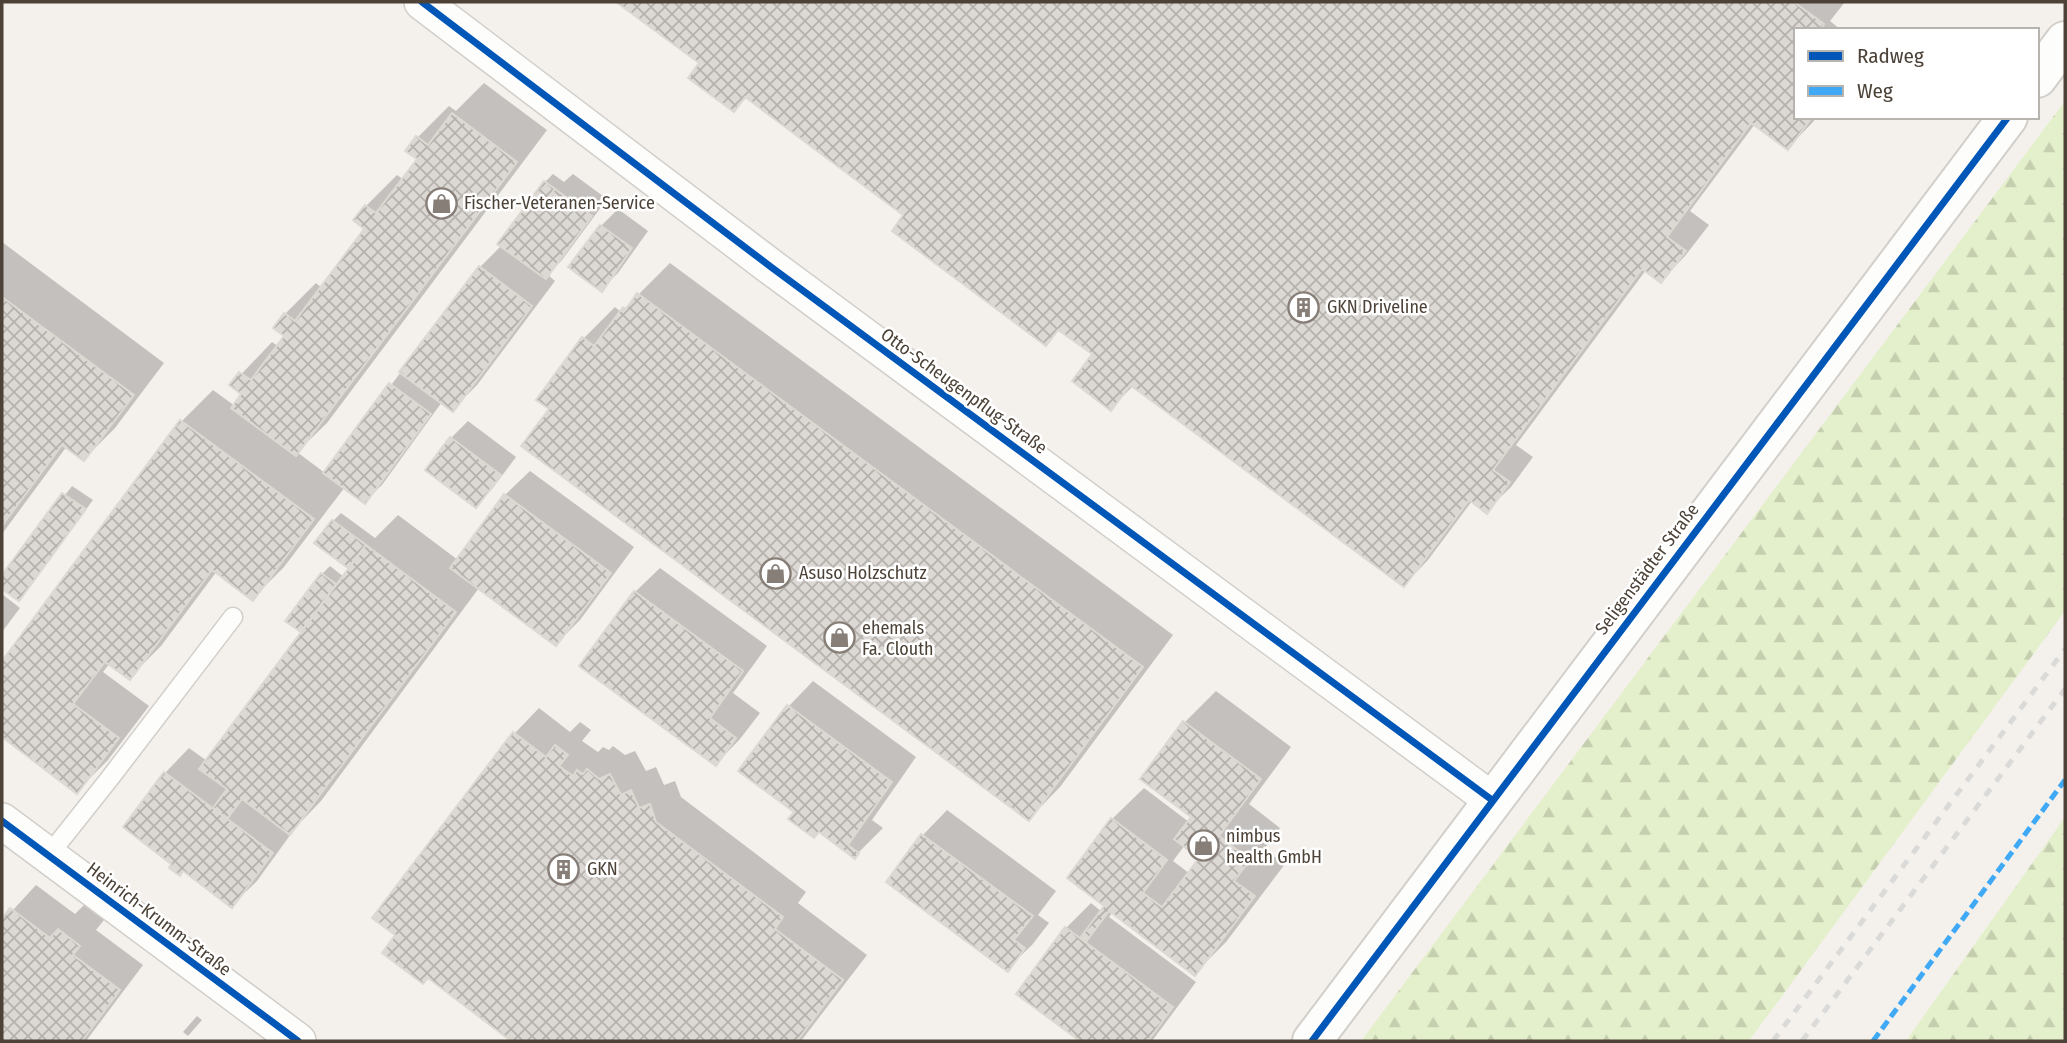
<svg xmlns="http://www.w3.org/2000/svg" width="2067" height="1043" viewBox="0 0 2067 1043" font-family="'Fira Sans Condensed',sans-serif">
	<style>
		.forest { fill: url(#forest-firs) }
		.shadow { fill: #0003; fill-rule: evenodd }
		.building { fill: url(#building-cross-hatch); stroke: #ddd8d2; stroke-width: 2 }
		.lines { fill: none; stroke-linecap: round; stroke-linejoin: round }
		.service-casing { stroke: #d2cfca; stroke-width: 21 }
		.minor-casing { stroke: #d2cfca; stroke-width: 38 }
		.tertiary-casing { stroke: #d2cfca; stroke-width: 42 }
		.service { stroke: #fdfdfc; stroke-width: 18 }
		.minor { stroke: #fdfdfc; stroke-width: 35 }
		.tertiary { stroke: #fdfdfc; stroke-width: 38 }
		.rail { stroke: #dadad9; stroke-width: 5; stroke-dasharray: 9 9; stroke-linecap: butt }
		.quiet { stroke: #3fa9f5; stroke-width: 5; stroke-dasharray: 10 5; stroke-linecap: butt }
		.cycleway-casing { stroke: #fff; stroke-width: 11 }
		.cycleway { stroke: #0057b8; stroke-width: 7 }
		.labels { text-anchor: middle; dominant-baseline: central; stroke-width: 5; stroke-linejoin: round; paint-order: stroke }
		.poi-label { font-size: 18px; fill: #4c4237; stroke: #fff; text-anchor: start }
		.street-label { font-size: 18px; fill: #4c4237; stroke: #fff }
	</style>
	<defs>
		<pattern id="forest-firs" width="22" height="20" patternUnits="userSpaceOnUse" patternTransform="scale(1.75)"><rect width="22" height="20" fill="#e4f0cb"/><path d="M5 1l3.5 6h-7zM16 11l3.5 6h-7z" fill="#c5cfaf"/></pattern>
		<pattern id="building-cross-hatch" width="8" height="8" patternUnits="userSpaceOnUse" patternTransform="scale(1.75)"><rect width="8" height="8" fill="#dcd8d3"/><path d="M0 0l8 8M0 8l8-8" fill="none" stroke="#b5b1ac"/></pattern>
	</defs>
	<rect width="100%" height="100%" fill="#f4f1ed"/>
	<g class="forest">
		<polygon points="2065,101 2065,611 1749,1041 1361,1041"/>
		<polygon points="2065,817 2065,1041 1906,1041"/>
	</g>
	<g class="shadow">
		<polygon points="619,2 1845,2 1830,21 1841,30 1796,30 1796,117 1817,117 1812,123 1788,148 1755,124 1690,211 1709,225 1685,256 1661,281 1646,270 1516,445 1533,457 1511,487 1486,511 1472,501 1428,560 1404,585 1134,385 1111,408 1094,354 1060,329 1046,343 906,215 747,97 734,110 702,63"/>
		<polygon points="484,83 547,130 327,423 297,452 325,473 480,267 502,245 545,182 553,174 564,182 573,174 607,199 562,260 548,275 555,281 477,385 452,410 442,402 382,485 365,501 345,487 284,567 253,598 217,571 161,646 130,677 110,663 103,672 149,706 108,760 77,791 2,735 2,664 182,421 213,390 235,406 243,394 231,385 272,342 278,346 286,336 285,314 316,283 322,288 367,228 366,206 397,175 404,180 419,159 408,150 418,137 449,106 456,111"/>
		<polygon points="618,209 648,231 618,273 601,289 601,226"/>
		<polygon points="2,242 164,363 115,428 84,459 67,446 2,534"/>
		<polygon points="670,263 1173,635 1060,787 1029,819 539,399 584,338 615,307 621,312"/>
		<polygon points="468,421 516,457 492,489 476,506 451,438"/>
		<polygon points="530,471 634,547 580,620 556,644 479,588 321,801 296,827 257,881 232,905 125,827 165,773 189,748 207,761 307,626 306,625 322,574 330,566 344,577 357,560 333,521 341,513 375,538 398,515 458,560 505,495"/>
		<polygon points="72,486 93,500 19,599 2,587 2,578"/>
		<polygon points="660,568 767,646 733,693 760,713 740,739 716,764 635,592"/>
		<polygon points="2,594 20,608 2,632"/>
		<polygon points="813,681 916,757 872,820 883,828 855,856 741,770 789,706"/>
		<path d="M1216 691 1291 747 1249 804 1280 828 1264 849 1285 864 1226 942 1195 973 1113 912 1109 917 1196 982 1152 1041H1083L1018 993 1066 928 1091 903 1102 912 1107 905 1112 819 1144 788 1189 822 1193 817 1185 722ZM1185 845 1201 857 1189 873 1173 861Z"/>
		<polygon points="539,708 570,732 580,722 591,730 582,741 598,752 603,747 609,750 613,746 625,755 635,751 646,771 656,767 664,785 675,781 681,797 806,892 798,903 867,955 801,1041 514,1041 429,977 398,935 375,917 515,733"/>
		<polygon points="947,810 1056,891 1038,915 1049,923 1032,945 1007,969 888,881 923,835"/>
		<polygon points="36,885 75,914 84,905 104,920 96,930 143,965 86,1041 2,1041 2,922"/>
		<polygon points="197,1016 202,1020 188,1036 183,1032"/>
	</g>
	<g class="building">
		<polygon points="616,2 1794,2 1824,24 1820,30 1796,30 1796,117 1812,117 1788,150 1751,123 1667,237 1686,251 1661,283 1642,269 1493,470 1510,482 1487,514 1469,500 1404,587 1130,385 1111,411 1072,381 1092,354 1058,330 1046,346 892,231 903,215 745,97 734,112 688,78 699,63"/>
		<polygon points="452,113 517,162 296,456 231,408 241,394 229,385 239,372 251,380 284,336 273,328 284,313 295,321 364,229 353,220 365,205 376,213 417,159 405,151 416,136 428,145"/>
		<polygon points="544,181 555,189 539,211 528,203"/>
		<polygon points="555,189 592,216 546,279 497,244 528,203 539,211"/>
		<polygon points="600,225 632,248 602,292 568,267"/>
		<polygon points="479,266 532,306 453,412 399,372"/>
		<polygon points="637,293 1143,667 1029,821 521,446 549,409 536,400 582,337 594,346 623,307 626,309"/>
		<polygon points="2,297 134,395 84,461 62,445 2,526"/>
		<polygon points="389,383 431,414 365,504 323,473"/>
		<polygon points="180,420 314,519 253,601 212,570 130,680 105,662 73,704 119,738 77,794 2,737 2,661"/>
		<polygon points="450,437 501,475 476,508 425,470"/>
		<polygon points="62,493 86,509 19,601 2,589 2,575"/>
		<polygon points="504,494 611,573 556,646 450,568"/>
		<polygon points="332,520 366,545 348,568 314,543"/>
		<polygon points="366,545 456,612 290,835 242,799 227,819 213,808 227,789 199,769"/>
		<polygon points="321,573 336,584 301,632 285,621"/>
		<polygon points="634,591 743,671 710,718 736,738 716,766 579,666"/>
		<polygon points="787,705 892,782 848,845 859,853 855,859 819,832 814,838 788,819 794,812 738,771"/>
		<polygon points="1183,721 1261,779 1219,836 1250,860 1234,881 1255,896 1195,976 1109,911 1086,942 1080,938 1104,906 1067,878 1111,818 1167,860 1143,893 1162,907 1199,858 1174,839 1191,817 1140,779"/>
		<polygon points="513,732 546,757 555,745 568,755 559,766 573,776 577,770 583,774 587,769 599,779 610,774 621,795 631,790 639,808 650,804 656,822 783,917 775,929 843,980 797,1041 511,1041 428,978 423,984 382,953 395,935 372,918"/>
		<polygon points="164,772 273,853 232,908 183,871 180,876 169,868 171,864 123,827"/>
		<polygon points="921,834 1033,916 1014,940 1025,948 1008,972 886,882"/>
		<polygon points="10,908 50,938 58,929 80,946 73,955 120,990 82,1041 2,1041 2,919"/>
		<polygon points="1065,927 1173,1007 1148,1041 1080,1041 1016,994"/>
	</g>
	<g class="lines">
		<defs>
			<polyline id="service" points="48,856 110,778 233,617"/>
			<g id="minor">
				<polyline points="422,2 771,267 1492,800"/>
				<polyline points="2,821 298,1041"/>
			</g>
			<g id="tertiary">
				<polyline points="2037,78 2065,41"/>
				<polyline points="1312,1041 2008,117"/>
			</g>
		</defs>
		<use href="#service" class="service-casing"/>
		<use href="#minor" class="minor-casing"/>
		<use href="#tertiary" class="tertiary-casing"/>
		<use href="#service" class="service"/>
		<use href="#minor" class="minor"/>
		<use href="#tertiary" class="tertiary"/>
		<g class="rail">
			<polyline points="1773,1041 2065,649"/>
			<polyline points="1802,1041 2065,689"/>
		</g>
		<polyline class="quiet" points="1873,1041 2065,780"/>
		<defs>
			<g id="cycleway">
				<polyline points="422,2 771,267 1492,800"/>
				<polyline points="2,821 298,1041"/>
				<polyline points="1312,1041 2008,117"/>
			</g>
		</defs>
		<use href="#cycleway" class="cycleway-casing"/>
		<use href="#cycleway" class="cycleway"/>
	</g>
	<defs>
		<symbol id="shop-ring" viewBox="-11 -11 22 22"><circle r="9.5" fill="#fff" stroke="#877f77" stroke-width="1.5"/><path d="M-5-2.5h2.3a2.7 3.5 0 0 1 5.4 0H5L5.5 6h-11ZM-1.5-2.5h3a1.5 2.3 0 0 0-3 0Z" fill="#877f77"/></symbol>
		<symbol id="building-ring" viewBox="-11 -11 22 22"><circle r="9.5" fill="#fff" stroke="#877f77" stroke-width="1.5"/><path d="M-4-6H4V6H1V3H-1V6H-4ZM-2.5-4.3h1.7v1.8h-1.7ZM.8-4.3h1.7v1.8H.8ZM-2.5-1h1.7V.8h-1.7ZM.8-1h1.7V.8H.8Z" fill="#877f77"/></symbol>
	</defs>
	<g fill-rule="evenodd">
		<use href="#shop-ring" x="424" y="186" width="35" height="35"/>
		<use href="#building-ring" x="1286" y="290" width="35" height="35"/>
		<use href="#shop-ring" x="758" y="556" width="35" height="35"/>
		<use href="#shop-ring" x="822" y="620" width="35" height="35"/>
		<use href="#shop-ring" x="1186" y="828" width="35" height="35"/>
		<use href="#building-ring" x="546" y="852" width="35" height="35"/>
	</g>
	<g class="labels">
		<g class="poi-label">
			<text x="464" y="203">Fischer-Veteranen-Service</text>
			<text x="1327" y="307">GKN Driveline</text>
			<text x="799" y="573">Asuso Holzschutz</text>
			<text x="862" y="628">ehemals<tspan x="862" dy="21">Fa. Clouth</tspan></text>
			<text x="1226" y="836">nimbus<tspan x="1226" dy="21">health GmbH</tspan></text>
			<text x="587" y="869">GKN</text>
		</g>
		<g class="street-label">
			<text transform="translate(964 391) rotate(36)">Otto-Scheugenpflug-Straße</text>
			<text transform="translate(1647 569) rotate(-53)">Seligenstädter Straße</text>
			<text transform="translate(159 919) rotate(37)">Heinrich-Krumm-Straße</text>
		</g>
	</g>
	<rect width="2067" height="1043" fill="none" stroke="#4c4237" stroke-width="7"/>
	<rect x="1794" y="28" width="245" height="91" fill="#ffffff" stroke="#b7b3af" stroke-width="2"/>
	<rect x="1808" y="51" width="35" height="10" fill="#0057b8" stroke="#b7b3af" stroke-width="2"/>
	<text x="1857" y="63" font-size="21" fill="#4c4237">Radweg</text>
	<rect x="1808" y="86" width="35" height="10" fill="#3fa9f5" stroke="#b7b3af" stroke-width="2"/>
	<text x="1857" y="98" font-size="21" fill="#4c4237">Weg</text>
</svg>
